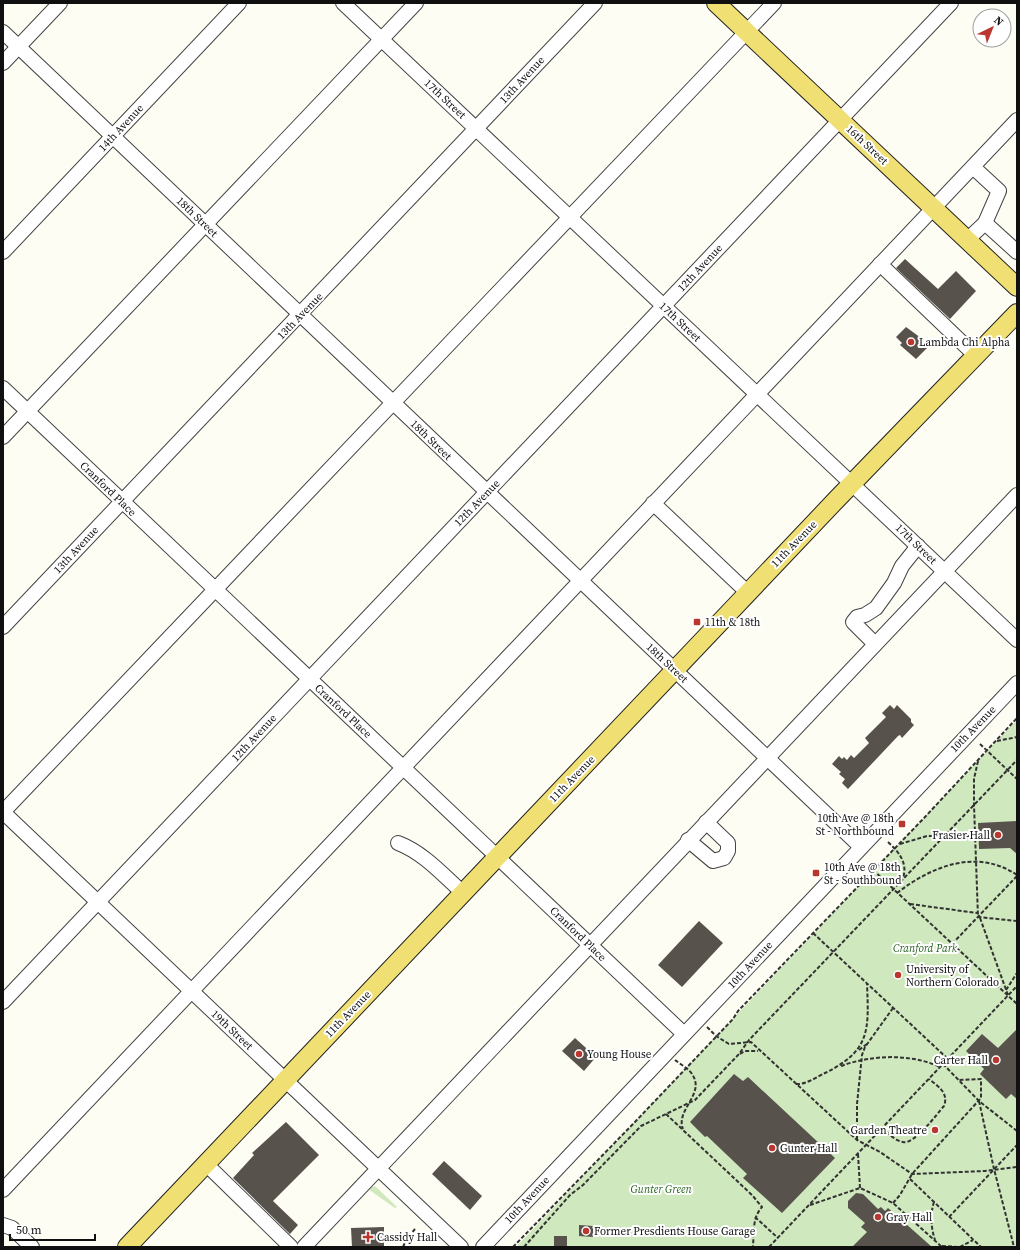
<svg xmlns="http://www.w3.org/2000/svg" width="1020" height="1250" viewBox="0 0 1020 1250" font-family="'Source Serif 4',serif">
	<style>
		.green { fill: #cfe8be }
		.building { fill: #58524d }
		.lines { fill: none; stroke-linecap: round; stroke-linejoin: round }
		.minor-casing { stroke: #434343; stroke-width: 16 }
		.major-casing { stroke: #212121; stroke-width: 20 }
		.path { stroke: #323232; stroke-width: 2; stroke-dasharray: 4 2; stroke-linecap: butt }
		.minor { stroke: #fff; stroke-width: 14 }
		.major { stroke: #f0df72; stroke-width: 18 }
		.poi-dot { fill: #b9372f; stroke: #fff; stroke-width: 1.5 }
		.labels { text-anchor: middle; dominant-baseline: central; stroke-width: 4; stroke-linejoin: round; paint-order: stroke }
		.street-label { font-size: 11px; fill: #101010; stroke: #fff }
		.poi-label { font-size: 11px; fill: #101010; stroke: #fff; text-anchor: start }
		.park-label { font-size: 11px; font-style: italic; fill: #2a6523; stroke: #fff }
	</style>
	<rect width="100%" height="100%" fill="#fefdf4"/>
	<g class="green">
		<polygon points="1017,720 1017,1247 516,1247 991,747"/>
		<polygon points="375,1186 397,1207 395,1208 368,1189"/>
	</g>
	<g class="building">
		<polygon points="905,259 938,289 956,271 976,291 950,319 896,268"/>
		<polygon points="906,327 921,338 919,340 927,348 916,359 900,345 902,343 896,337"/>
		<polygon points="890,705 894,709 897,705 911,719 911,722 914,725 902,738 900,735 898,736 848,789 842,783 845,779 839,774 841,772 832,764 839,756 842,759 844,757 847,760 851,755 854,758 869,743 865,738 886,717 882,713"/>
		<polygon points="1017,821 1017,854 1010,848 979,849 978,823"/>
		<polygon points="699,921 723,943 682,987 658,965"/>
		<polygon points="1017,1029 1017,1099 1011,1094 1006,1099 980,1074 984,1069 966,1051 982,1034 998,1048"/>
		<polygon points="575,1038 596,1057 584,1071 562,1051"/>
		<polygon points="734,1074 743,1081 748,1077 835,1158 782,1213 743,1178 747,1174 707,1136 705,1137 690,1122"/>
		<polygon points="286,1122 319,1155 273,1201 298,1225 290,1234 233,1178 254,1155 252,1153"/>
		<polygon points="444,1161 482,1196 470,1210 432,1174"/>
		<polygon points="856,1193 863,1194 878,1209 881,1207 885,1211 888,1208 932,1247 852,1247 867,1232 861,1227 865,1223 848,1208 848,1201"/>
		<polygon points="579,1225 593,1226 593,1237 579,1236"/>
		<polygon points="384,1227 384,1247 352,1247 351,1228"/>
		<rect x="554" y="1236" width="13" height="11"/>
	</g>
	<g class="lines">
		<defs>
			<g id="minor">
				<polyline points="343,3 1017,640"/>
				<polyline points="3,32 861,847"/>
				<polyline points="3,63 60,3"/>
				<polyline points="985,223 1017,252"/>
				<polyline points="967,240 985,223 999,191 973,167"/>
				<polyline points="3,252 239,3"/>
				<polyline points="880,264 975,355"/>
				<polyline points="3,388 684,1034"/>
				<polyline points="3,437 416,3"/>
				<polyline points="653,503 748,593"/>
				<polyline points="3,627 595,3"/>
				<polyline points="875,644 853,622 857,617 865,615 876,608 894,583 902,566 918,546"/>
				<polyline points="3,812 774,3"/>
				<polyline points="3,812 461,1247"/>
				<polyline points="688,840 713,861 724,858 728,851 728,843 706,822"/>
				<path d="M398 843C424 853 443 875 463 893"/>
				<polyline points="3,1002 951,3"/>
				<polyline points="206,1164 291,1247"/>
				<polyline points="3,1190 1017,120"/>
				<polyline points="3,1225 12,1228 32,1247"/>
				<polyline points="304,1247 1017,495"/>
				<polyline points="483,1247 1017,683"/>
			</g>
			<g id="major">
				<polyline points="716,3 1017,287"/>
				<polyline points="127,1247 837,499 1017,313"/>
			</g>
		</defs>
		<use href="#minor" class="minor-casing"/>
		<use href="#major" class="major-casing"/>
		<g class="path">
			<polyline points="997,741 1017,737"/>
			<polyline points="980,744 1017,779"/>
			<polyline points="978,761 974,779 974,805 978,917 1017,921"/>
			<path d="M888 842C899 852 908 863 903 878"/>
			<polyline points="900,844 927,836 974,836"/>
			<polyline points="873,870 1017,1004"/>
			<path d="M897 893C932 866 977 848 1017 875"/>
			<polyline points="910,904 977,913"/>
			<polyline points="980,918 1008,995"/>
			<polyline points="813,933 948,1059"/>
			<polyline points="952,944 1017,876"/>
			<polyline points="1006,990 1017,973"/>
			<polyline points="707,1027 716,1036 729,1044 751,1042 857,1140 880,1152 912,1174 985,1171 1017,1167"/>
			<polyline points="859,1050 867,1044"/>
			<polyline points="740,1054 745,1051 758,1051"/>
			<path d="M675 1060C679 1063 690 1070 692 1074 706 1094 675 1110 683 1129"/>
			<polyline points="943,1064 979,1101 1017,1131"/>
			<path d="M841 1066C871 1055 910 1053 940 1067"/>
			<path d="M796 1084C805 1085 817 1077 825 1073 870 1051 869 1031 867 984"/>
			<polyline points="979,1101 994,1169 1014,1247"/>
			<path d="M666 1114 752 1195 762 1207C752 1218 754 1233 753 1247"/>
			<path d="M882 1128C888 1133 894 1140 903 1142 914 1145 937 1114 944 1106 949 1093 938 1086 929 1079"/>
			<polyline points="857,1140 857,1104 862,1055 865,1047 893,1008"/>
			<polyline points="858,1154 860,1188"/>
			<polyline points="910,1179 981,1247"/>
			<path d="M934 1202C930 1214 931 1228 935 1240"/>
			<polyline points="893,1203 900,1195 912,1174 981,1098 981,1079 959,1080"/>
			<polyline points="810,1205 860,1188 893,1203 942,1247"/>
			<polyline points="755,1217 778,1238"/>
			<polyline points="949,1217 1017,1145"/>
			<polyline points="942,1246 960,1247 973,1240"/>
			<polyline points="403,1247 406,1240 415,1229"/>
			<polyline points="513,1247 633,1124 733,1019 738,1011 925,817 1017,718"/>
			<polyline points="524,1247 570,1195 583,1185 641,1126 695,1100 739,1054 749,1040 1017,760"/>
			<polyline points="769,1247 1017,986"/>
		</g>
		<use href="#minor" class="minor"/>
		<use href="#major" class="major"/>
	</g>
	<g class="poi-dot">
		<circle cx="911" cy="342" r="4"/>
		<rect x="693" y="618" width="8" height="8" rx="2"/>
		<rect x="898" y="820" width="8" height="8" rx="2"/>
		<circle cx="998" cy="835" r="4"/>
		<rect x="812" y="869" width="8" height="8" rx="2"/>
		<circle cx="898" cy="975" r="4"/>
		<circle cx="579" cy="1054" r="4"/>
		<circle cx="996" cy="1060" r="4"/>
		<circle cx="935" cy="1130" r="4"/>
		<circle cx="772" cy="1148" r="4"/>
		<circle cx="878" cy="1217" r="4"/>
		<circle cx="586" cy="1231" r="4"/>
		<path d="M366 1231h4v4h4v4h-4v4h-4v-4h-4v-4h4z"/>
	</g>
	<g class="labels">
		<g class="street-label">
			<text transform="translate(522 80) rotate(-47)">13th Avenue</text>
			<text transform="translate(445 99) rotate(43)">17th Street</text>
			<text transform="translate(121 128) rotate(-47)">14th Avenue</text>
			<text transform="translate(867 145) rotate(43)">16th Street</text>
			<text transform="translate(197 217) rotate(44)">18th Street</text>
			<text transform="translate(700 268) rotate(-47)">12th Avenue</text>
			<text transform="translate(300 316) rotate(-46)">13th Avenue</text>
			<text transform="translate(680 322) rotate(43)">17th Street</text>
			<text transform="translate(431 440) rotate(44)">18th Street</text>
			<text transform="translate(108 489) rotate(44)">Cranford Place</text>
			<text transform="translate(477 503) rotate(-46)">12th Avenue</text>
			<text transform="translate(794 544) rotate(-46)">11th Avenue</text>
			<text transform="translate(916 544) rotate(44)">17th Street</text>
			<text transform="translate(76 550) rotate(-47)">13th Avenue</text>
			<text transform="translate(667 663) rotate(43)">18th Street</text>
			<text transform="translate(343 711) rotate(43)">Cranford Place</text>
			<text transform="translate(973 729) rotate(-46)">10th Avenue</text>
			<text transform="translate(254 738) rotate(-47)">12th Avenue</text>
			<text transform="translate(572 779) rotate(-46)">11th Avenue</text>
			<text transform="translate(578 934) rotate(44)">Cranford Place</text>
			<text transform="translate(750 965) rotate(-47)">10th Avenue</text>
			<text transform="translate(348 1014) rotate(-46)">11th Avenue</text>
			<text transform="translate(232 1030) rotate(43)">19th Street</text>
			<text transform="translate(527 1200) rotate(-47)">10th Avenue</text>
		</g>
		<g class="poi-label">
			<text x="919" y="342">Lambda Chi Alpha</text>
			<text x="705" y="622">11th &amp; 18th</text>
			<text x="894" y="818" text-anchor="end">10th Ave @ 18th<tspan x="894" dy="13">St - Northbound</tspan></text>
			<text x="990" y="835" text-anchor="end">Frasier Hall</text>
			<text x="824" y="867">10th Ave @ 18th<tspan x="824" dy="13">St - Southbound</tspan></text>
			<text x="906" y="969">University of<tspan x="906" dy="13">Northern Colorado</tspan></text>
			<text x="587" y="1054">Young House</text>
			<text x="988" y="1060" text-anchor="end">Carter Hall</text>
			<text x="927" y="1130" text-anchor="end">Garden Theatre</text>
			<text x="780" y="1148">Gunter Hall</text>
			<text x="886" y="1217">Gray Hall</text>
			<text x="594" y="1231">Former Presdients House Garage</text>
			<text x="377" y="1237">Cassidy Hall</text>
		</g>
		<g class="park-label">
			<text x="925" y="948">Cranford Park</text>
			<text x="661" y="1189">Gunter Green</text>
		</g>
	</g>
	<rect width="1020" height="1250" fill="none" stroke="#101010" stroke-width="8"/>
	<g transform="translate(992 28) rotate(43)"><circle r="19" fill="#ffffff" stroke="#9f9f9f"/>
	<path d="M0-3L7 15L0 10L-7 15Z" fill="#b9372f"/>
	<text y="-6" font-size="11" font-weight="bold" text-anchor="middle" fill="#101010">N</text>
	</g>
	<path d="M10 1234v6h85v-6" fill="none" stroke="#101010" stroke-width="2"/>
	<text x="16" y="1234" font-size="12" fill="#101010" stroke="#ffffff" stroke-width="3" paint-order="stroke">50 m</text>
</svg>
